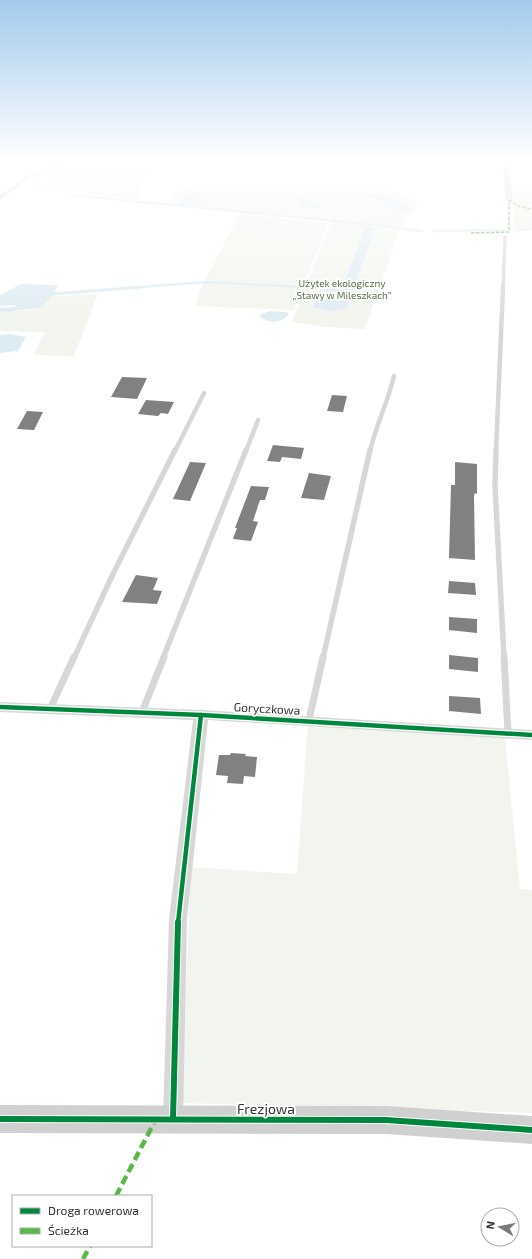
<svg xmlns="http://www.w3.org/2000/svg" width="532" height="1259" viewBox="0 0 532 1259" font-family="'Exo 2',sans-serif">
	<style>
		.green { fill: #f1f5ed }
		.water { fill: #ddebf3 }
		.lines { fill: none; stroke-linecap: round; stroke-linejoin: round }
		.stream-far1 { stroke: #ddebf3; stroke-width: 2.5 }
		.stream { stroke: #ddebf3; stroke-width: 3 }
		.building { fill: #818181 }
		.lane-far3 { stroke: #d7d7d7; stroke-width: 3.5 }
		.lane-far2 { stroke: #d7d7d7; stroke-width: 4.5 }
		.lane-far1 { stroke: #d7d7d7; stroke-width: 5.5 }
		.lane { stroke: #d7d7d7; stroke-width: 7 }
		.street { fill: #d7d7d7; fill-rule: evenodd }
		.secondary { fill: #d0d0d0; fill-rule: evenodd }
		.quiet-far1 { stroke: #58b947; stroke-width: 1.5; stroke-dasharray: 3.5 1.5; stroke-linecap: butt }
		.quiet { stroke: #58b947; stroke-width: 4.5; stroke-dasharray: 9 4.5; stroke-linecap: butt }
		.cycleway-far1-casing { stroke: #fff; stroke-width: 7 }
		.cycleway-casing { stroke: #fff; stroke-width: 8 }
		.cycleway-far1 { stroke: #00873e; stroke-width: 4.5 }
		.cycleway { stroke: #00873e; stroke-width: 6 }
		.labels { text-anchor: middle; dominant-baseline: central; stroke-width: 4; stroke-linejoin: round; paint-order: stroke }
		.far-park-label { font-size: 10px; fill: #56703f; stroke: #fff }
		.street-label { font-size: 12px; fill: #333; stroke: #fff }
		.near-street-label { font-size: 14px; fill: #333; stroke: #fff }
	</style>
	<rect width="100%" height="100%" fill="#fff"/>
	<g class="green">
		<polygon points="79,160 154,160 136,199 86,194 93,192 89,186 55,188 46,192 35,191"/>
		<polygon points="354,184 389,189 419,203 399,230 365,329 326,327 292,322 332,221 178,205 170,198 187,187 304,187"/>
		<polygon points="514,189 532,190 532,228 513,229"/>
		<polygon points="240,214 328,223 294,310 195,306 202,286"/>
		<path d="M98 294 74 356 33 355 45 332 0 331V311C17 313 41 310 52 296Z"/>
		<polygon points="308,723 505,738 520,889 532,890 532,1113 181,1103 191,867 297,874"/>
	</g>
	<g class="water">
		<polygon points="187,192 199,193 196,197 203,198 203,199 197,205 180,204 182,199 186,197 185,194"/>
		<polygon points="374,193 381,194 408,207 406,211 399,211 367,195"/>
		<polygon points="301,197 317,205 316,207 312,208 302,206 301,203 293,199 294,198"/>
		<polygon points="366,227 375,228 355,284 344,283"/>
		<polygon points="21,284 58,285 52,296 43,305 42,307 7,312 0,311 0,308 15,307 16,305 0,306 0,295"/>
		<polygon points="334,287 353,288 347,308 330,311 313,307 320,290"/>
		<path d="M270 311 286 312 289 314C282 323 269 324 260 317L259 315Z"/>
		<polygon points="10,334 26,337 18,351 0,353 0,335"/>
	</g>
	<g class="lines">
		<g class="stream-far1">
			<polyline points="72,195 376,225 422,231"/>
			<polyline points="517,230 532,229"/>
			<polyline points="433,231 504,230"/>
			<polyline points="128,288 206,282 324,288"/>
		</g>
		<g class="stream">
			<polyline points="321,287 326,289"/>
			<polyline points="53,294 140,287"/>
		</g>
	</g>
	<g class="building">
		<polygon points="122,377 147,378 137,399 111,397"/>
		<polygon points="332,395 347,396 343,412 327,411"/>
		<polygon points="146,400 174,402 168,414 161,413 158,416 138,414"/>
		<polygon points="27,411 43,412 34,430 17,429"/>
		<polygon points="273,445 304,448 301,459 282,457 280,462 267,461"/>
		<polygon points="190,462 206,463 190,501 173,499"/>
		<polygon points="455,462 477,464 477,494 475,493 474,496 475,560 449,558 451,485 455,485"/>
		<polygon points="309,473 331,476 324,500 301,498"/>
		<polygon points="251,486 269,487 265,500 260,500 253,521 258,522 251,541 233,539 237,528 235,528"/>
		<polygon points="136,575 158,578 153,590 162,591 157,604 122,602"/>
		<polygon points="449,581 475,583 476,595 448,593"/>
		<polygon points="449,617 477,619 477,633 449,630"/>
		<polygon points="449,655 478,658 478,672 449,669"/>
		<polygon points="449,696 480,698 481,714 449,711"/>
		<polygon points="231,753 246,754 245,756 257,757 255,777 244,776 243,784 227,783 228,776 216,775 219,755 230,755"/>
	</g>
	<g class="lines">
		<g class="lane-far3">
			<polyline points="0,198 28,177 56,167 60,164 60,160"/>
			<polyline points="503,288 505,237"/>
		</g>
		<g class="lane-far2">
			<polyline points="175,451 204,393"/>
			<polyline points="246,451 258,420"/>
			<path d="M370 451C376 425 388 402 394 376"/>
			<polyline points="496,451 503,287"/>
		</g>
		<g class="lane-far1">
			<polyline points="496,450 495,485 504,658"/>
			<polyline points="74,658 112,576 175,450"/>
			<polyline points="163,658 246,450"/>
			<polyline points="323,658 370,450"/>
		</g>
		<g class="lane">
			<polyline points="504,657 508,733"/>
			<polyline points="50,709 74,657"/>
			<polyline points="142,712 164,657"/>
			<polyline points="309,720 323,657"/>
		</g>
		<g class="street">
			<polygon points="503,160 509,160 513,200 509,202 505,200"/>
			<polygon points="0,702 201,710 532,730 532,740 208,720 187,919 183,1119 180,1126 173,1129 166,1126 163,1119 169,919 193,720 0,712"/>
		</g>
		<polygon class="secondary" points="0,1105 386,1106 532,1116 532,1144 386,1134 0,1133"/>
		<g class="quiet-far1">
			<polyline points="509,200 518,206 532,209"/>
			<polyline points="471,233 509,232 509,200"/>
		</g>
		<g class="quiet">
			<polyline points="116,1196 156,1119"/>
			<polyline points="83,1259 90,1246"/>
		</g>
		<defs>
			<g id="cycleway-far1">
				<polyline points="0,707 201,715 532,735"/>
				<polyline points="178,923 201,715"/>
			</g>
			<g id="cycleway">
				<polyline points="0,1119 386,1120 532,1130"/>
				<polyline points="173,1119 178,922"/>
			</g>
		</defs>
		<use href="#cycleway-far1" class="cycleway-far1-casing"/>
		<use href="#cycleway" class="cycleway-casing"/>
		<use href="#cycleway-far1" class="cycleway-far1"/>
		<use href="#cycleway" class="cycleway"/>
	</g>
	<linearGradient id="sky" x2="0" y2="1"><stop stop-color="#a3caec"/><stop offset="0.48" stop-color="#fff"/><stop offset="1" stop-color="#fff" stop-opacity="0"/></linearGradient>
	<rect width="532" height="336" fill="url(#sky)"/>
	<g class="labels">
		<g class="far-park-label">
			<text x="342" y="283">Użytek ekologiczny<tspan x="342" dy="12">„Stawy w Mileszkach”</tspan></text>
		</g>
		<g class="street-label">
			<text transform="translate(267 708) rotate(3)">Goryczkowa</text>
		</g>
		<g class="near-street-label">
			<text x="266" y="1108">Frezjowa</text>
		</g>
	</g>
	<rect x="12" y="1195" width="140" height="52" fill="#ffffff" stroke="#adadad"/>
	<rect x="20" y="1208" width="20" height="6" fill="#00873e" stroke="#adadad"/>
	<text x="48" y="1215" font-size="12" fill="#333333">Droga rowerowa</text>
	<rect x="20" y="1228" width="20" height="6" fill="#58b947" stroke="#adadad"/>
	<text x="48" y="1235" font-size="12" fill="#333333">Ścieżka</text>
	<g transform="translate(500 1227) rotate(280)"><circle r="19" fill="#ffffff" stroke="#adadad"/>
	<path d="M0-3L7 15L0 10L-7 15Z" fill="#7a7a7a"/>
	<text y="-6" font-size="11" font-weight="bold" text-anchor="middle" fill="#333333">N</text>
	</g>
</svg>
